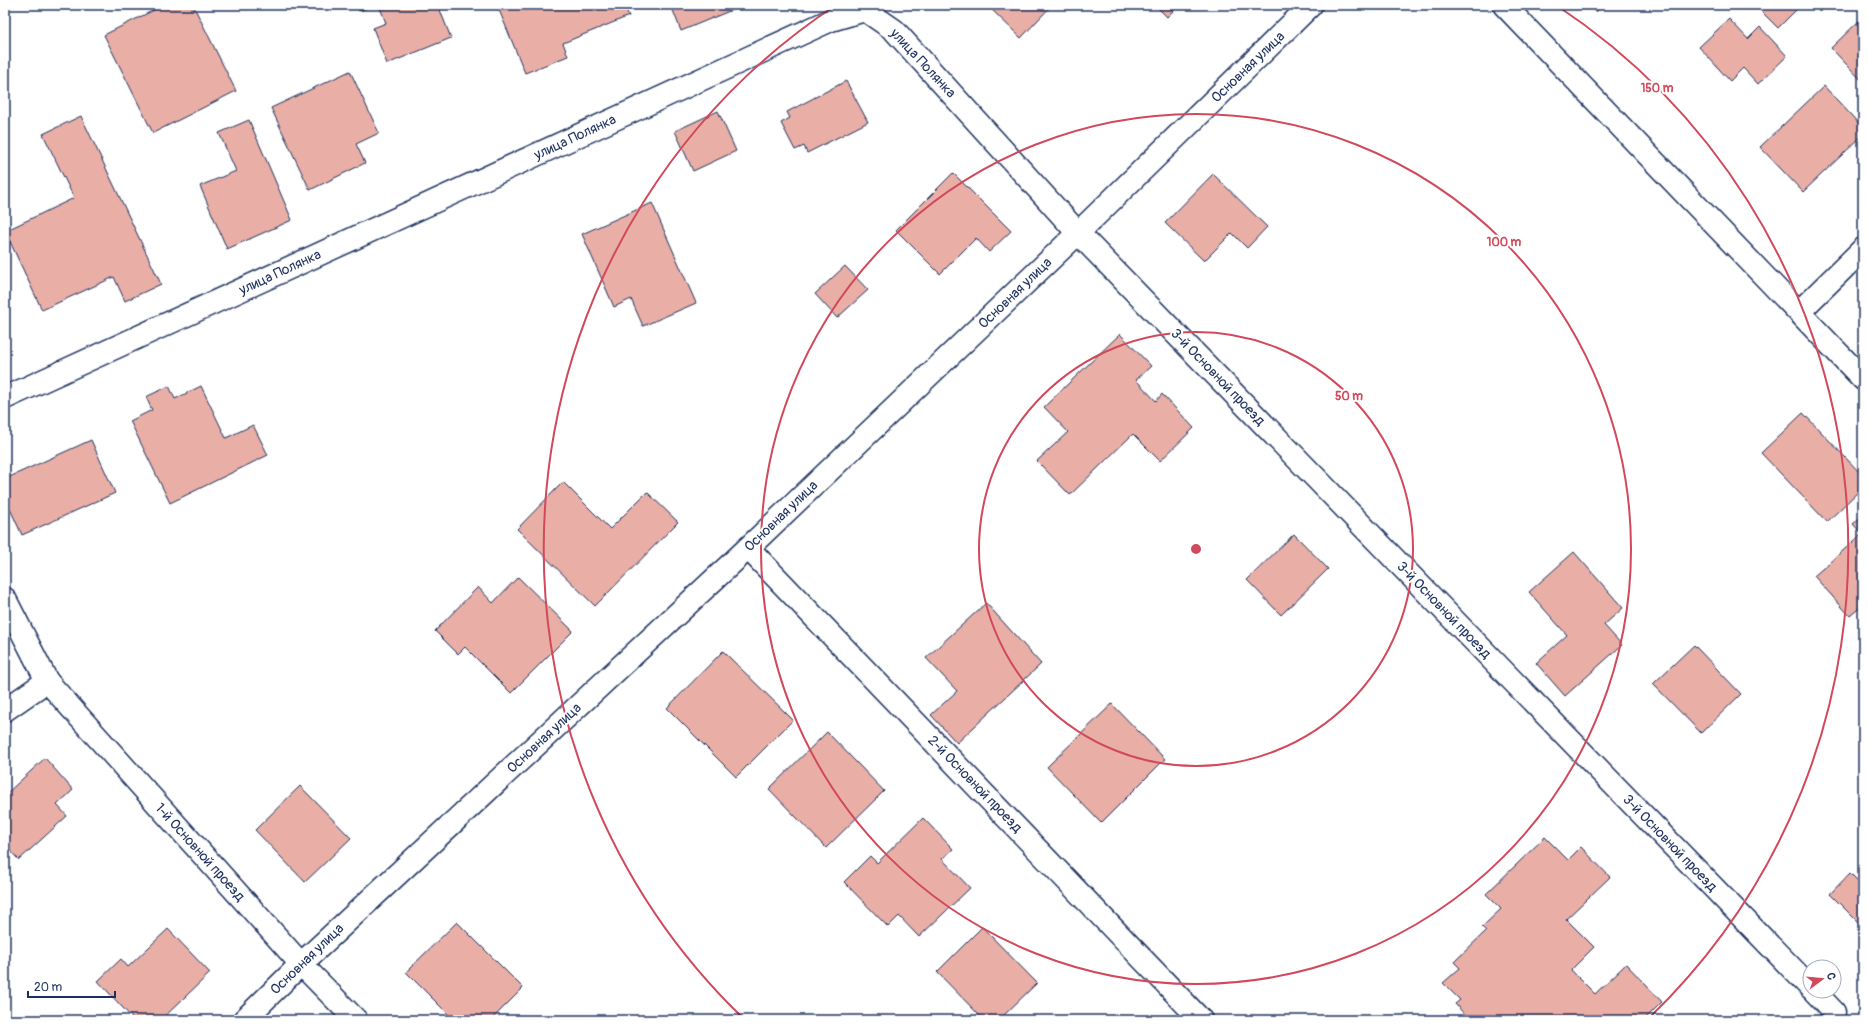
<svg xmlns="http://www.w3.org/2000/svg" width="1868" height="1025" viewBox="0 0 1868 1025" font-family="Pangolin,sans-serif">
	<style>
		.building { fill: #e9afa6; stroke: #1b2f5e }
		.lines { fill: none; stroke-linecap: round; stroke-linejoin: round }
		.minor-casing { stroke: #1b2f5e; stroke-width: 25 }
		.minor { stroke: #fff; stroke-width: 22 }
		.ring { fill: none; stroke: #d1495b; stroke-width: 2 }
		.labels { text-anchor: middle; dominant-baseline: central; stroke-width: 4; stroke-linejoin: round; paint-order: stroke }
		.street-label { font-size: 14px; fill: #1b2f5e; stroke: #fff }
		.centre { fill: #d1495b; stroke: #fff; stroke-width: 2 }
		.ring-label { font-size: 12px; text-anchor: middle; font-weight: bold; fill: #d1495b; stroke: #fff; stroke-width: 4; stroke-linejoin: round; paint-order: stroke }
	</style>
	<rect width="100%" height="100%" fill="#fff"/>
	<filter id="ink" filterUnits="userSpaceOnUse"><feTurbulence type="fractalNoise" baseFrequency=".025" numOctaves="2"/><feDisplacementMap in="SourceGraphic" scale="8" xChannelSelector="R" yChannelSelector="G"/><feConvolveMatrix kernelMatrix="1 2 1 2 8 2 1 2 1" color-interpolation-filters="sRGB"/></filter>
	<g filter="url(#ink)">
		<g class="building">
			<polygon points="164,5 193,5 236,91 153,133 104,35"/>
			<polygon points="356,5 374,5 359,11"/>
			<polygon points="379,5 438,5 451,38 387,64 373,28 386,23"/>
			<polygon points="497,5 624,5 629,16 563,43 568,56 525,73"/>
			<polygon points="671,5 744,5 681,31"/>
			<polygon points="987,5 1052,5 1021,38"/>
			<polygon points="1155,5 1179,5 1167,17"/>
			<polygon points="1589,5 1603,5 1596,12"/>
			<polygon points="1755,5 1801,5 1778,28"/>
			<polygon points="1863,17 1863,82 1831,48"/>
			<polygon points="1729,19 1748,39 1760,27 1787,56 1758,84 1743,68 1730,81 1699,47"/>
			<polygon points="350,71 379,133 356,144 365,163 310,190 271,108"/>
			<polygon points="846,81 868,122 807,153 804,146 795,150 781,123 790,118 787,112"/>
			<polygon points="1824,86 1863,128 1863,135 1803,192 1760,147"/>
			<polygon points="718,111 736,151 693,171 675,131"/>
			<polygon points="81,116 161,284 125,301 114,277 42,310 5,231 74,198 43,134"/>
			<polygon points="249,120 292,220 227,249 200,186 236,171 219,133"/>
			<polygon points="953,173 1011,231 989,252 976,238 940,274 896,230"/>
			<polygon points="1213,174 1267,227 1247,248 1232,233 1204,261 1165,223"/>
			<polygon points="652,203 696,303 643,326 631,299 614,307 582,234"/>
			<polygon points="845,266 868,290 837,318 815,294"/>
			<polygon points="1120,334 1151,366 1136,380 1156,401 1162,394 1194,428 1160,461 1133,434 1070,495 1037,461 1068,432 1044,407"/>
			<polygon points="169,386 175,399 201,386 226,438 253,425 268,455 170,503 130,421 152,410 146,397"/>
			<polygon points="1803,413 1863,476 1863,487 1827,522 1761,453"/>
			<polygon points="91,440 115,493 22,535 5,498 5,479"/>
			<polygon points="563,482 610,529 647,492 678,522 595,606 517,529"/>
			<polygon points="1863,515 1863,605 1850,616 1814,576 1862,534 1853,524"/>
			<polygon points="1294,534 1328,569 1281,615 1247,580"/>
			<polygon points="1574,552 1623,608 1604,625 1622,645 1565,696 1536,663 1567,635 1529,592"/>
			<polygon points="518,577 573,631 511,693 465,647 458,654 435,631 478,587 493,603"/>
			<polygon points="986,603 1041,664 957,743 931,715 957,691 926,658"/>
			<polygon points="1694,645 1741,694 1701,733 1653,684"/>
			<polygon points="723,651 793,720 736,777 667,708"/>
			<polygon points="1112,704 1165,759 1101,823 1047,767"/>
			<polygon points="827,732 884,791 826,848 769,789"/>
			<polygon points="45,758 73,790 57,805 67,816 19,860 5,845 5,795"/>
			<polygon points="300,786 351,838 305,882 255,830"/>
			<polygon points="923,818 953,849 942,859 970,888 919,937 899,916 888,927 844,882 870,856 877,863"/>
			<polygon points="1545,837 1568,860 1581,847 1610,877 1566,919 1594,947 1571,970 1595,994 1626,964 1662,1002 1644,1020 1470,1020 1455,1004 1460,1000 1443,983 1460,968 1454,962 1486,931 1482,927 1501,909 1486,894"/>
			<polygon points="1850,873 1863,886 1863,927 1830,894"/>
			<polygon points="457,922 523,988 491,1020 454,1020 406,972"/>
			<polygon points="982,927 1037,983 999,1020 984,1020 937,972"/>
			<polygon points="168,929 210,973 161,1020 134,1020 98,981 121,959 128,967"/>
		</g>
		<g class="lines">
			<defs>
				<g id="minor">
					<polyline points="1504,5 1863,379"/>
					<polyline points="1800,311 1863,249"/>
					<polyline points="5,398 831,20 865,10 894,30 1078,233 1810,987"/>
					<polyline points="748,548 1201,1020"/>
					<polyline points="5,599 47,681 301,964 356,1020"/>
					<polyline points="5,710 47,681"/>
					<polyline points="1814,991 1834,1012"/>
					<polyline points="244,1020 301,964 748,548 1078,233 1311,5"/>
				</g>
			</defs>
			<use href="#minor" class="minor-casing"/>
			<use href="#minor" class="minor"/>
		</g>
	</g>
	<g class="ring">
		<circle cx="1196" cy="549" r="217"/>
		<circle cx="1196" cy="549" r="435"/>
		<path d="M743 1018A652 652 0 0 1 836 5M1556 5A652 652 0 0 1 1649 1018"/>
	</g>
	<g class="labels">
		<g class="street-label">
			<text transform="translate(923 63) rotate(47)">улица Полянка</text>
			<text transform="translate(1248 67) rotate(-44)">Основная улица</text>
			<text transform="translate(575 137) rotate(-25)">улица Полянка</text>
			<text transform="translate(280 272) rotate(-25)">улица Полянка</text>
			<text transform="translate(1015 293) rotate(-44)">Основная улица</text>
			<text transform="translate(1218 377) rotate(46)">3-й Основной проезд</text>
			<text transform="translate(781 516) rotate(-44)">Основная улица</text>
			<text transform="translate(1444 610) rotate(46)">3-й Основной проезд</text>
			<text transform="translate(544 738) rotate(-43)">Основная улица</text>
			<text transform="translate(975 784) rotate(46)">2-й Основной проезд</text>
			<text transform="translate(1670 843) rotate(46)">3-й Основной проезд</text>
			<text transform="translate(200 852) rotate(48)">1-й Основной проезд</text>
			<text transform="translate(307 959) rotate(-44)">Основная улица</text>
		</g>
	</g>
	<circle cx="1196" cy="549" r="6" class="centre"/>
	<g class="ring-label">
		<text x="1657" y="92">150 m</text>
		<text x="1504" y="246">100 m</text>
		<text x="1349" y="400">50 m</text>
	</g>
	<rect width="1868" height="1025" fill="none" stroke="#fff" stroke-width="20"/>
	<rect x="10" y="10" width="1848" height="1005" fill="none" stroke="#1b2f5e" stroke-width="1.5" filter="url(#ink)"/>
	<g transform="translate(1822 979) rotate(74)"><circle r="19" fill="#ffffff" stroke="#a4acbf"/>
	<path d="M0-3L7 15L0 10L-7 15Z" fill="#d1495b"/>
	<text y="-6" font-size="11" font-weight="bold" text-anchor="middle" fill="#1b2f5e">С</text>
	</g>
	<path d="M28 991v6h87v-6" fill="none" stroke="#1b2f5e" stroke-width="2"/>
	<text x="34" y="991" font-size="12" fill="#1b2f5e" stroke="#ffffff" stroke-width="3" paint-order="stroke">20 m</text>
</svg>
